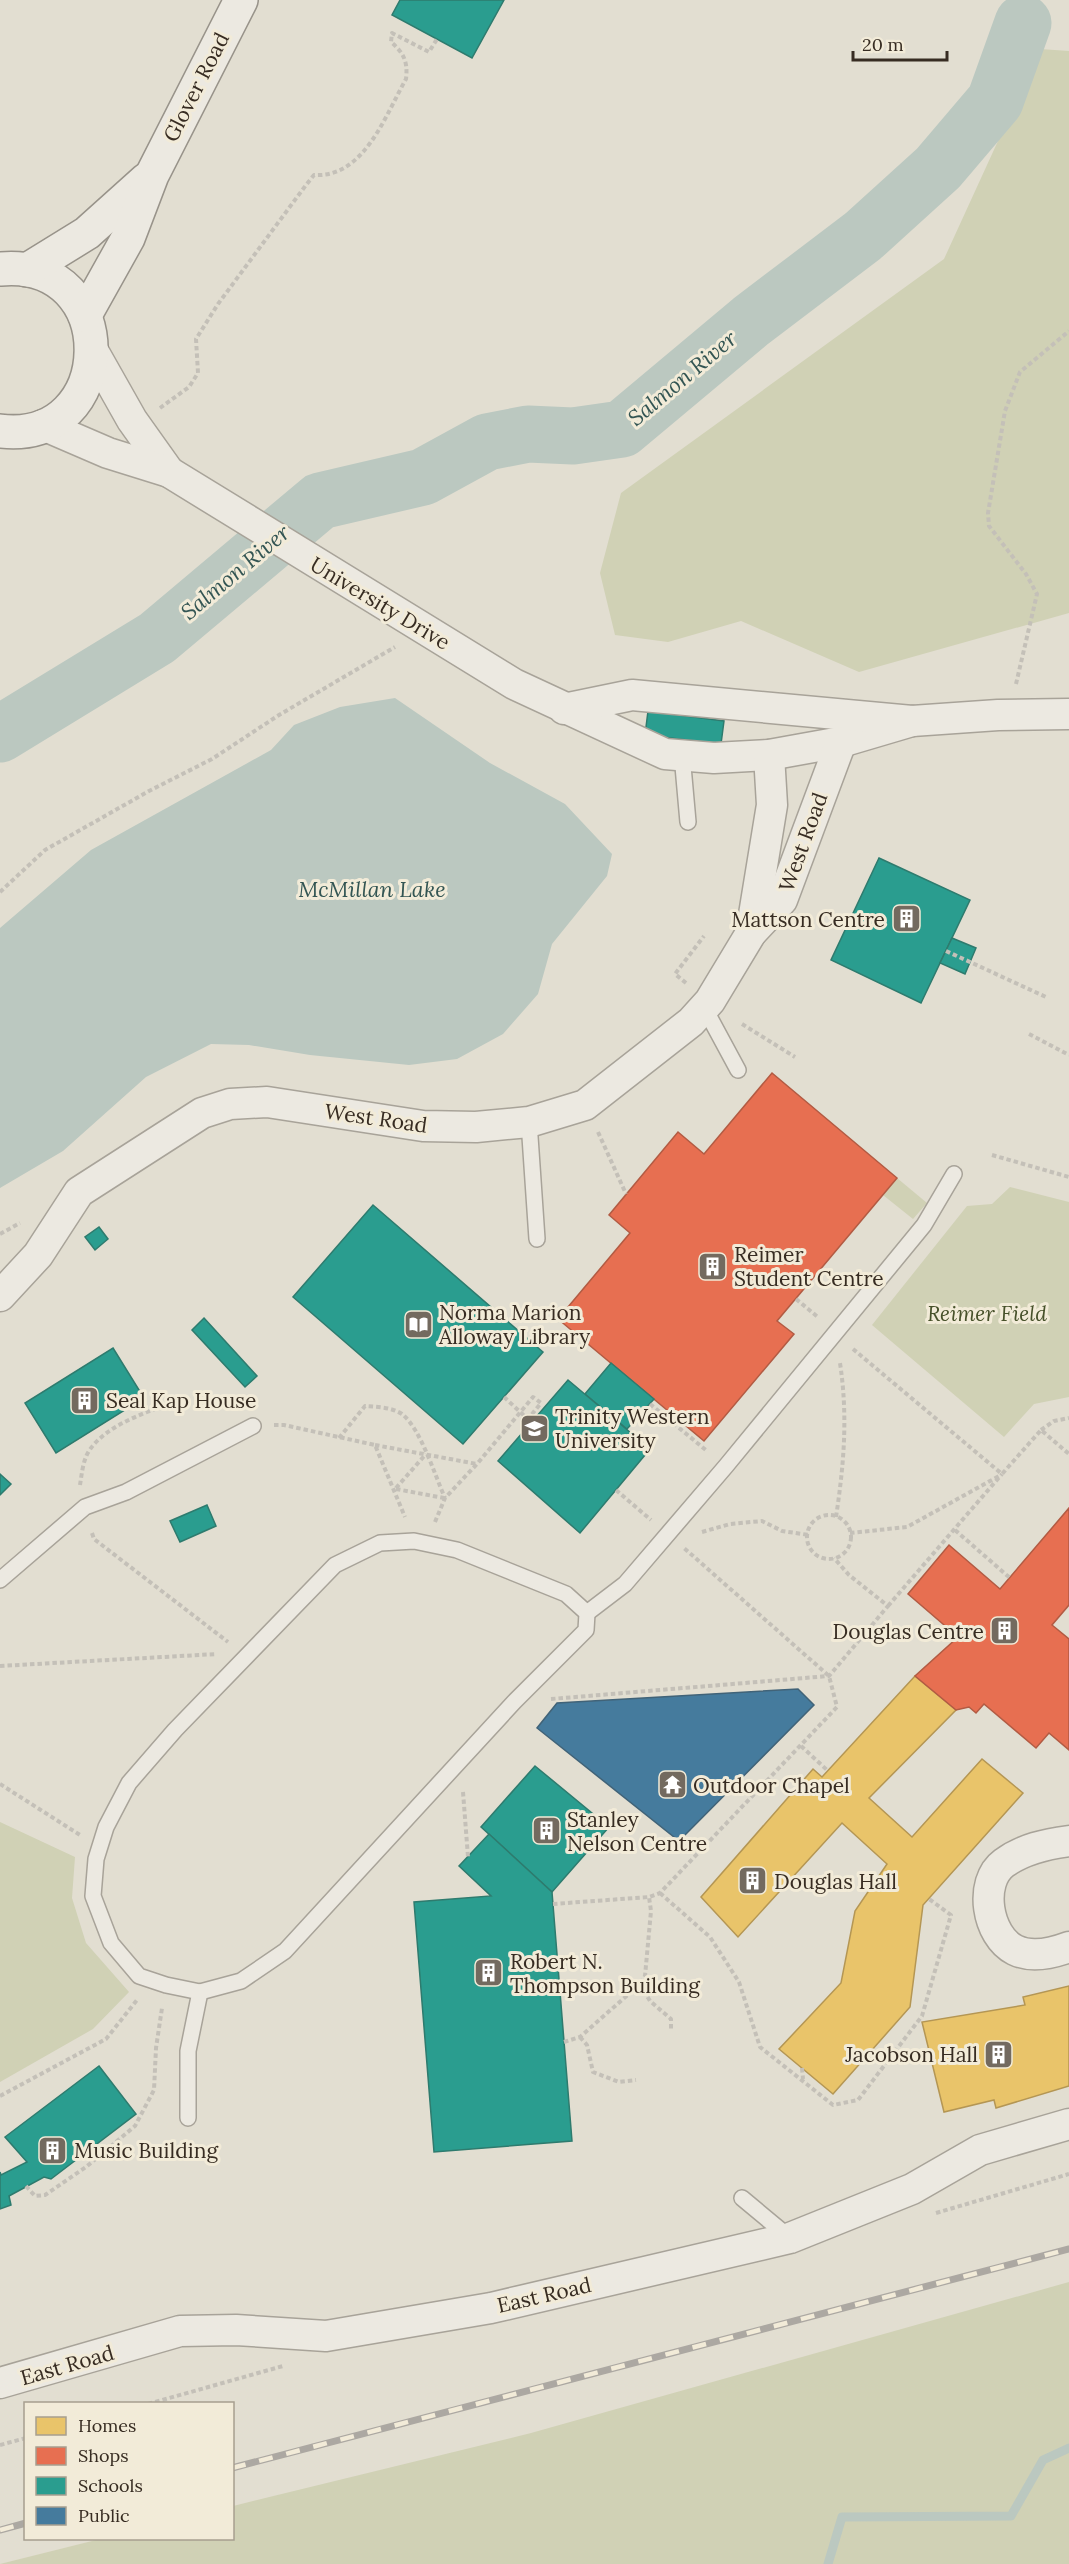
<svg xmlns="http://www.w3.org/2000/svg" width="1069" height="2564" viewBox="0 0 1069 2564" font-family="Lora,serif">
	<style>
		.green { fill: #d0d1b5 }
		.water { fill: #bbc8c0 }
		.homes { fill: #e9c46a; stroke: #b49654; stroke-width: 1.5 }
		.shops { fill: #e76f51; stroke: #b25b43; stroke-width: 1.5 }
		.schools { fill: #2a9d8f; stroke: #2e7b6e; stroke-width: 1.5 }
		.public { fill: #457b9d; stroke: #416378; stroke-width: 1.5 }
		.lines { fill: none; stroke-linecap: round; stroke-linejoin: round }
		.stream { stroke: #bbc8c0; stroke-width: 9 }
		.river { stroke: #bbc8c0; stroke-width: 57 }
		.lane-casing { stroke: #a8a399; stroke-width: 18 }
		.street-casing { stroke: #a8a399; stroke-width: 33 }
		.secondary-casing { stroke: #98938a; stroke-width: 36 }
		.path { stroke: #c4c0b8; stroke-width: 4; stroke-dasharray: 4.5 3; stroke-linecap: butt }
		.lane { stroke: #ece9e1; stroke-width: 15 }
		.street { stroke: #ece9e1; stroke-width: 30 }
		.secondary { stroke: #ece9e1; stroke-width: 33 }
		.rail-casing { stroke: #aca8a2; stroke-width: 7 }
		.rail { stroke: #f2ebd8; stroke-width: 4.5; stroke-dasharray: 14; stroke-linecap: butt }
		.labels { text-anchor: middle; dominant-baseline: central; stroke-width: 6; stroke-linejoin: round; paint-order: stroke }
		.street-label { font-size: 21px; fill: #372c22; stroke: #f2ebd8 }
		.poi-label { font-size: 21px; fill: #372c22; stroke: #f2ebd8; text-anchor: start }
		.park-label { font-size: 21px; font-style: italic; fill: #47512a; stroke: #f2ebd8 }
		.water-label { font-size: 22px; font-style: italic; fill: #335553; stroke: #f2ebd8 }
	</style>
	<rect width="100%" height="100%" fill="#e2ded1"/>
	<g class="green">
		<polygon points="1040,49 1069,51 1069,613 859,672 741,621 668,642 615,635 600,573 621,493 944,259"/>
		<polygon points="897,1178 927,1203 913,1219 883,1195"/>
		<polygon points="1010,1187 1069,1202 1069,1397 1034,1404 1004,1437 872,1325 967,1206 992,1204"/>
		<polygon points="0,1822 75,1857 72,1898 86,1943 129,1992 93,2029 0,2082"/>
		<polygon points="1069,2282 1069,2564 0,2564 100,2539 232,2538 233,2506 531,2433"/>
	</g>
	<polygon class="water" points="395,698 490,763 565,804 612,854 607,876 552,944 538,994 503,1034 457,1059 409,1065 310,1055 249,1045 211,1044 146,1077 63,1151 0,1188 0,928 91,850 271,750 294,725 340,707"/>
	<g class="homes">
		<polygon points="915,1676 956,1710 869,1798 912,1837 982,1759 1023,1793 923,1905 910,2007 833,2094 779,2049 841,1983 855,1911 887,1864 842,1823 738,1937 701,1897 813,1769 822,1777"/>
		<polygon points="1069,1986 1069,2086 996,2108 994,2100 944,2112 922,2022 1025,2005 1023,1997"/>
	</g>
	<g class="shops">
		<polygon points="772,1073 897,1178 777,1321 794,1334 704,1441 558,1319 630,1233 609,1215 678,1132 704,1154"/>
		<polygon points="1069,1508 1069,1605 1052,1625 1069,1639 1069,1750 1049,1733 1036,1748 984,1704 976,1713 969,1707 956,1710 915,1676 958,1637 908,1594 949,1545 1000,1589"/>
	</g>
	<g class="schools">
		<polygon points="400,0 504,0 472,58 392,15"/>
		<polygon points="648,711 724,721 721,744 645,735"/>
		<polygon points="879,858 970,900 921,1003 831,960"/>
		<polygon points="952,938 976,948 965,974 940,963"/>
		<polygon points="373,1205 543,1352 463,1444 293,1297"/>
		<polygon points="99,1227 108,1239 95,1250 85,1237"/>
		<polygon points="204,1318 257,1376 245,1387 192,1330"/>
		<polygon points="113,1348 144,1398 56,1453 25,1403"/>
		<polygon points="611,1363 654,1399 627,1429 585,1394"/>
		<polygon points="568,1380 650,1449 580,1533 498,1461"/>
		<polygon points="0,1474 11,1484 0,1495"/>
		<polygon points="207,1505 216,1526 180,1542 170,1521"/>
		<polygon points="535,1766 609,1827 552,1892 481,1827"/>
		<polygon points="489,1834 552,1892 572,2141 434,2152 414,1902 491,1896 459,1866"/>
		<polygon points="99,2066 136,2114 51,2179 44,2177 9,2196 11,2205 0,2209 0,2172 1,2175 27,2162 5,2137"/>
	</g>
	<polygon class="public" points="798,1689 814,1705 679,1841 537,1728 557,1703"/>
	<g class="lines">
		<polyline class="stream" points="828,2564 842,2517 1011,2516 1043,2460 1069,2448"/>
		<polyline class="river" points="0,734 157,638 320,501 423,477 487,442 528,434 573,436 622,429 751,321 863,236 938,168 995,101 1023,23"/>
		<defs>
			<g id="lane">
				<polyline points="682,755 688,822"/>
				<polyline points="704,1007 738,1070"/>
				<polyline points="529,1122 537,1239"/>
				<polygon points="414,1541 457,1550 566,1594 587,1613 586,1630 514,1702 285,1951 241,1981 200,1992 166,1985 139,1976 111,1943 93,1896 96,1859 106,1827 129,1783 175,1730 335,1565 380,1543"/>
				<polyline points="0,1580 85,1507 126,1492 253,1426"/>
				<polyline points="587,1613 625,1584 726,1466 924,1225 954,1174"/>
				<polyline points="188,2118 188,2051 200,1992"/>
				<polyline points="742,2198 790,2238"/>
			</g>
			<g id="street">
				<polyline points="93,351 132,420 169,472"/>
				<polyline points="43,425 108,453 169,472 514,684 665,754 714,758 769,755 841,742 912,721"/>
				<polyline points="564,709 632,695 912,721 998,715 1069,714"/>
				<polyline points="751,933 772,805 769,755"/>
				<polyline points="0,1296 38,1255 79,1192 202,1113 230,1104 267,1102 423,1126 476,1127 529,1122 585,1105 691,1022 710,1001 751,933 782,900 841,742"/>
				<path d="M1069 1841C1046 1844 1023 1849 1004 1863 978 1882 987 1936 1015 1950 1031 1958 1053 1953 1069 1947"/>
				<polyline points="0,2383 180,2331 236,2330 326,2336 491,2308 790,2238 912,2189 980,2150 1069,2124"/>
			</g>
			<g id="secondary">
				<path d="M0 269C124 257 119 446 0 431"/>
				<polyline points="27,270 87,233 146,180"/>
				<polyline points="85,315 128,238 152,175 241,0"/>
			</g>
		</defs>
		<use href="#lane" class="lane-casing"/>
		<use href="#street" class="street-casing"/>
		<use href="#secondary" class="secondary-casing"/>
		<g class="path">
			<path d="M160 408 189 387 198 373 196 339 218 304 306 185 314 175C364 178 385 116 406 79 408 62 404 53 391 42L392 33 429 52 437 39"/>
			<polyline points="1016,684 1037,594 1026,574 989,526 988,513 1005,411 1020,372 1069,331"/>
			<polyline points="0,892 45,850 149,791 212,759 279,715 395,647"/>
			<polyline points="946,951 1046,997"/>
			<polyline points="686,983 675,974 704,936"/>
			<polyline points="742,1024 795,1057"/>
			<polyline points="1029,1034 1069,1055"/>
			<polyline points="598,1132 626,1194"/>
			<polyline points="992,1155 1069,1177"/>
			<polyline points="0,1234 20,1223"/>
			<polyline points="796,1299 819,1318"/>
			<polyline points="853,1349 1002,1474 1041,1430 1069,1454"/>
			<polyline points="504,1397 531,1422"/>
			<polyline points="650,1404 707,1451"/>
			<polyline points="274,1425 284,1425 375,1445 405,1517"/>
			<polyline points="1041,1430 1054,1421 1069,1418"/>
			<path d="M339 1438 365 1406C377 1407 391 1407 402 1414 421 1429 435 1476 445 1498"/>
			<polyline points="375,1445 477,1464"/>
			<path d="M80 1485C82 1473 83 1458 91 1448 109 1424 147 1412 174 1402"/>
			<polyline points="396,1488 426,1454"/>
			<polyline points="396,1489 444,1498"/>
			<polyline points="616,1490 651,1520"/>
			<circle cx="829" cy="1537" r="22"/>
			<path d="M836 1517C844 1464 848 1416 840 1363"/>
			<polyline points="435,1522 445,1498 477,1464 533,1397 541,1403 528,1419"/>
			<polyline points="955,1530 1010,1578"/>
			<polyline points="702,1532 730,1524 762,1521 782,1531 809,1535"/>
			<polyline points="92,1533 94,1539 228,1642"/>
			<polyline points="850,1533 907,1527 999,1476"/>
			<polyline points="888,1606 1002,1474"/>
			<polyline points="0,1666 217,1654"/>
			<polyline points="551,1699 829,1676 888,1606 849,1575 834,1558"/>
			<polyline points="801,1746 827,1770"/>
			<polyline points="0,1784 80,1835"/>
			<polyline points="463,1792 468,1857"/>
			<polyline points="660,1893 710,1937 739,1982 760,2047 833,2105 858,2100 922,2016 951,1915 929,1899"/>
			<polyline points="553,1904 649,1897 660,1893 837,1707 829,1676 684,1548"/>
			<polyline points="640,1984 650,2001 671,2019 671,2030"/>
			<polyline points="580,2037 587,2045 593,2072 619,2082 636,2080"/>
			<polyline points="564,2042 580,2037 640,1984 645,1976 651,1911 649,1897"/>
			<polyline points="802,2068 803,2079"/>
			<polyline points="0,2096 106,2039 137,2000"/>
			<polyline points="26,2186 35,2196 45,2195 86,2167 135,2126 154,2090 156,2048 162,2008"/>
			<polyline points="936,2213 1069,2174"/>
			<polyline points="148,2404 283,2366"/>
			<polyline points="0,2445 26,2438"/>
		</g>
		<use href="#lane" class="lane"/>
		<use href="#street" class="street"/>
		<use href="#secondary" class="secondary"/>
		<defs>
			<g id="rail">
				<polyline points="232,2468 1069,2249"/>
				<polyline points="0,2530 26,2523"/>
			</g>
		</defs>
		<use href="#rail" class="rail-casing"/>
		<use href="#rail" class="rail"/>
	</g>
	<defs>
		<symbol id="building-square" viewBox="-11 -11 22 22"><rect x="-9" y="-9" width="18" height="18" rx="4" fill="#736a5f" stroke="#f2ebd8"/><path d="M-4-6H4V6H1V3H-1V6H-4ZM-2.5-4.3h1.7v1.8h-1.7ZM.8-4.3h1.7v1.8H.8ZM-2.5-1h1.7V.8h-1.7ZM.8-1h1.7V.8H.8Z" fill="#fff"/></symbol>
		<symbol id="library-square" viewBox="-11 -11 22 22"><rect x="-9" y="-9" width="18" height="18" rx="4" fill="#736a5f" stroke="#f2ebd8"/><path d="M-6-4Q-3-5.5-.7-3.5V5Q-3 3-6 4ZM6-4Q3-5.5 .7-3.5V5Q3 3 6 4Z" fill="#fff"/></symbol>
		<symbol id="university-square" viewBox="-11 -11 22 22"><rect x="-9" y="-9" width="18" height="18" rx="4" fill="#736a5f" stroke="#f2ebd8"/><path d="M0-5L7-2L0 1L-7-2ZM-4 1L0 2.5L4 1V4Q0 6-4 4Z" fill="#fff"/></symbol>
		<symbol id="temple-square" viewBox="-11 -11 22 22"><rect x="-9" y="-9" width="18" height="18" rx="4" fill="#736a5f" stroke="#f2ebd8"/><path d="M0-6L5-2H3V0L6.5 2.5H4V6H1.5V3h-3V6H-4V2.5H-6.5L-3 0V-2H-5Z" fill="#fff"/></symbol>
	</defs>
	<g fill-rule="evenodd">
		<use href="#building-square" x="890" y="902" width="33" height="33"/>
		<use href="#building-square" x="696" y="1250" width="33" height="33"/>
		<use href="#library-square" x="402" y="1308" width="33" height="33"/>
		<use href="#building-square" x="68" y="1384" width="33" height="33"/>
		<use href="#university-square" x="518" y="1412" width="33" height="33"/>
		<use href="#building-square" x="988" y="1614" width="33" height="33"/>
		<use href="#temple-square" x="656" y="1768" width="33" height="33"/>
		<use href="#building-square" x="530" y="1814" width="33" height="33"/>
		<use href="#building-square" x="736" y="1864" width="33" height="33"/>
		<use href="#building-square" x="472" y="1956" width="33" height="33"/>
		<use href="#building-square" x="982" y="2038" width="33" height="33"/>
		<use href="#building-square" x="36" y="2134" width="33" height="33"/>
	</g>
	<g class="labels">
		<g class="street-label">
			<text transform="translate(196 87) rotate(-63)">Glover Road</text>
			<text transform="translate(380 603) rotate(31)">University Drive</text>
			<text transform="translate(803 842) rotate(-70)">West Road</text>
			<text transform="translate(376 1118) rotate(8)">West Road</text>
			<text transform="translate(544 2295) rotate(-13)">East Road</text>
			<text transform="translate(67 2365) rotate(-16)">East Road</text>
		</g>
		<g class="poi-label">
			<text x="885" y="919" text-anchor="end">Mattson Centre</text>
			<text x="734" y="1254">Reimer<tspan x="734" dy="24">Student Centre</tspan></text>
			<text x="439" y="1312">Norma Marion<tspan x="439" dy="24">Alloway Library</tspan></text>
			<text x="106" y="1400">Seal Kap House</text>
			<text x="555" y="1416">Trinity Western<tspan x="555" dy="24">University</tspan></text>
			<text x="984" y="1631" text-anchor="end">Douglas Centre</text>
			<text x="693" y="1785">Outdoor Chapel</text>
			<text x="567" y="1819">Stanley<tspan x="567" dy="24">Nelson Centre</tspan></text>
			<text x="774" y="1881">Douglas Hall</text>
			<text x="510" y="1961">Robert N.<tspan x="510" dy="24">Thompson Building</tspan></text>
			<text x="978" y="2054" text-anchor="end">Jacobson Hall</text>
			<text x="74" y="2150">Music Building</text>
		</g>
		<g class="park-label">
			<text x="987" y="1313">Reimer Field</text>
		</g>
		<g class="water-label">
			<text transform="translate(682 378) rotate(-40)">Salmon River</text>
			<text transform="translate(235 572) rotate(-40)">Salmon River</text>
			<text x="372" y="889">McMillan Lake</text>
		</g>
	</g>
	<rect x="24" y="2402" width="210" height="138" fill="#f2ebd8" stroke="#a79f8f" stroke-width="1.5"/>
	<rect x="36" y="2417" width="30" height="18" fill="#e9c46a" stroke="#a79f8f" stroke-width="1.5"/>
	<text x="78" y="2432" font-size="18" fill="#372c22">Homes</text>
	<rect x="36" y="2447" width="30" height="18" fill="#e76f51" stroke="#a79f8f" stroke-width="1.5"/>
	<text x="78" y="2462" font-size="18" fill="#372c22">Shops</text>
	<rect x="36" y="2477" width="30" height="18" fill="#2a9d8f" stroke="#a79f8f" stroke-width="1.5"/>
	<text x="78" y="2492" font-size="18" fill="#372c22">Schools</text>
	<rect x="36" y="2507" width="30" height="18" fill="#457b9d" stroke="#a79f8f" stroke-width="1.5"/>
	<text x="78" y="2522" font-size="18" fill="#372c22">Public</text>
	<path d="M853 51v9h94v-9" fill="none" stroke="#372c22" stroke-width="3"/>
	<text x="862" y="51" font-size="18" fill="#372c22" stroke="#f2ebd8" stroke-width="4.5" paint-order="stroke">20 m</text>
</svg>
